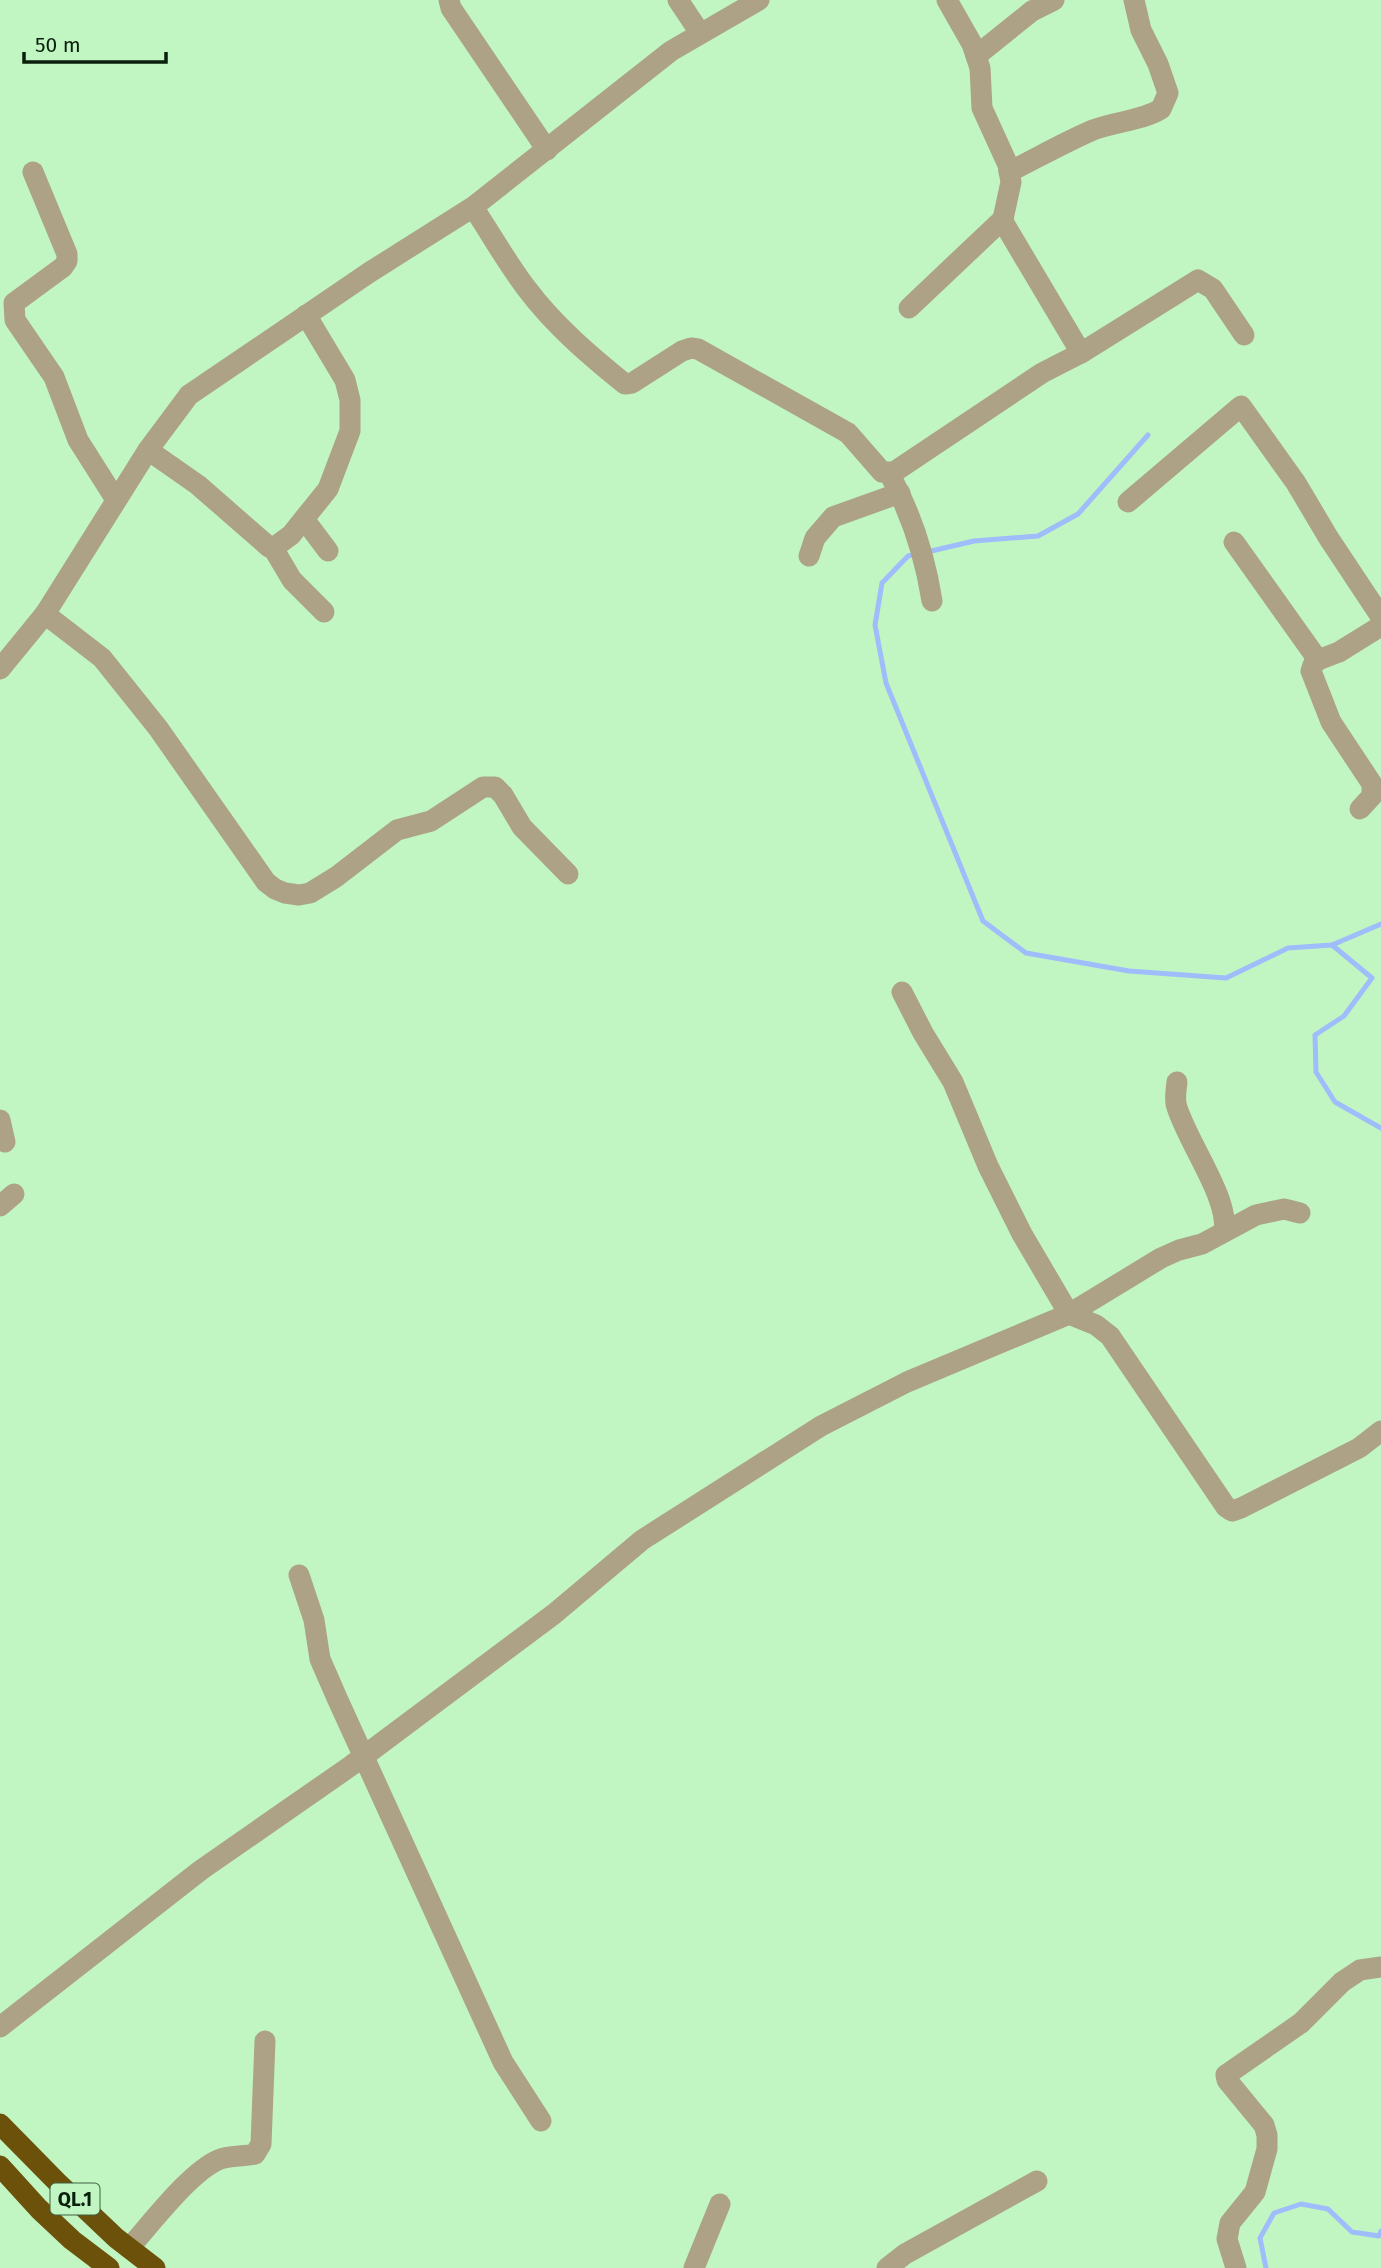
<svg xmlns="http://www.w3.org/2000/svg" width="1381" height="2268" viewBox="0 0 1381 2268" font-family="'Fira Sans',sans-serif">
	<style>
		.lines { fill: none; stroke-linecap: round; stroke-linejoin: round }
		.stream { stroke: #9fbcfb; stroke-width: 5 }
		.minor { stroke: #ada186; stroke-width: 21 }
		.highway { stroke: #6b5109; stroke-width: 21 }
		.labels { text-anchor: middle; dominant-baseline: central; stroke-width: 7; stroke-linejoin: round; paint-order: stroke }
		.shield { fill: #c1f6c3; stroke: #416043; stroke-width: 2 }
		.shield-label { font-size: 19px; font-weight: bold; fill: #0a1f0c }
	</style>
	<rect width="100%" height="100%" fill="#c1f6c3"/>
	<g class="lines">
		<g class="stream">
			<polyline points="927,552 974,541 1038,536 1078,514 1148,435"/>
			<polyline points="917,554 908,556 882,583 875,625 886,683 983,921 1026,953 1129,971 1226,978 1288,948 1332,945 1372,978 1344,1016 1315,1035 1316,1072 1335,1102 1381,1128"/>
			<polyline points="1332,945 1381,924"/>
			<polyline points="1266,2268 1260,2238 1274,2213 1301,2204 1328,2209 1352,2232 1379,2236 1381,2231"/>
		</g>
		<g class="minor">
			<polyline points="449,0 451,8 547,150"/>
			<polyline points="678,0 700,33"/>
			<polyline points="976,56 1032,11 1054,0"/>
			<polyline points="33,172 67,254 67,261 63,267 14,303 15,320 54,377 78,440 116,500"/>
			<path d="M1009 172C1037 158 1065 142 1093 130 1116 121 1141 121 1161 109L1168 93 1158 64 1141 30 1134 0"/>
			<path d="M473 207C491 234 507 263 527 289 554 325 590 356 625 384L632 383 682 351 691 348 698 349 848 433 882 472H894L1042 373 1081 353 1005 225 1003 219 1011 182 1008 165 982 108 980 68 972 44 947 0"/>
			<polyline points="909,308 1003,219"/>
			<polyline points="1081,353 1198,280 1213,289 1244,335"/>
			<polyline points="148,450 198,485 269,547 276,546 291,535 328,489 350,431 350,400 345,380 306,315"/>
			<path d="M889 473C911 513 925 556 932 601"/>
			<polyline points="1128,502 1241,406 1296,483 1328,537 1381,617"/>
			<polyline points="304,519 328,551"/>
			<polyline points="1234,542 1318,660"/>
			<polyline points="273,548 292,580 324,612"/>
			<polyline points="809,556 815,538 833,517 900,493"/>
			<polyline points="45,614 102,658 158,728 266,882 275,889 285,893 299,895 310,893 336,877 397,830 431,821 483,787 495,787 503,795 522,827 568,874"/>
			<polyline points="0,669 45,614 148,450 189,395 370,272 473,207 671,51 759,0"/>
			<polyline points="1360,809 1372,796 1372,784 1331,722 1311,671 1313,665 1318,660 1339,652 1381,626"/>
			<polyline points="902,992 923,1033 953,1082 988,1166 1022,1234 1069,1314 1096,1325 1110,1336 1226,1507 1232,1511 1241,1508 1359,1448 1381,1431"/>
			<path d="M1177 1082C1176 1089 1175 1097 1176 1104 1185 1139 1230 1198 1224 1232"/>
			<polyline points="0,1120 5,1142"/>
			<polyline points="0,1206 14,1194"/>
			<polyline points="299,1575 314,1620 320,1659 337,1698 503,2062 541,2121"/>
			<polyline points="0,2027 201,1870 352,1765 554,1614 642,1540 821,1426 907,1382 1069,1314 1161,1258 1179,1250 1202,1244 1256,1215 1284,1209 1300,1213"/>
			<path d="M129 2248C151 2224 189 2173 218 2160 229 2155 243 2157 255 2154L261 2144 265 2041"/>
			<polyline points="694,2268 720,2204"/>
			<polyline points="887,2268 905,2254 1037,2181"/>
			<polyline points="1236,2268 1227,2239 1230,2223 1255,2192 1267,2149 1267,2135 1264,2125 1227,2080 1226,2075 1301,2023 1342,1982 1360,1970 1381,1967"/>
		</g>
		<g class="highway">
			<polyline points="0,2124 57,2182 116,2238 155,2268"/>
			<polyline points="0,2166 39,2209 72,2240 109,2268"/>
		</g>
	</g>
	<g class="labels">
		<rect class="shield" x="50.5" y="2183.5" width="49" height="31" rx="5"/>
		<g class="shield-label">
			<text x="75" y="2199">QL.1</text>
		</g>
	</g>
	<path d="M24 52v10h142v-10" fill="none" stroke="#0a1f0c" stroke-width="3.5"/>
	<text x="35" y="52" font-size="21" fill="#0a1f0c" stroke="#c1f6c3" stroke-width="5" paint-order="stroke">50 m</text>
</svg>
